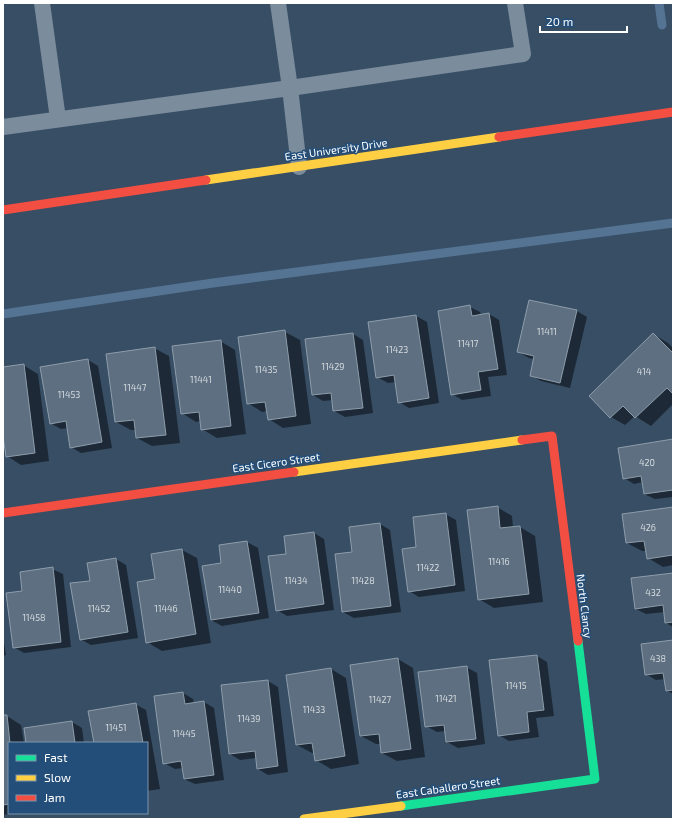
<svg xmlns="http://www.w3.org/2000/svg" width="676" height="822" viewBox="0 0 676 822" font-family="'Exo 2',sans-serif">
	<style>
		.shadow { fill: #0007 }
		.lines { fill: none; stroke-linecap: round; stroke-linejoin: round }
		.stream { stroke: #557392; stroke-width: 9 }
		.building { fill: #5d6f80; stroke: #8e9dab }
		.lane { stroke: #7b8c9c; stroke-width: 16 }
		.fast { stroke: #16e098; stroke-width: 9 }
		.slow { stroke: #ffcf43; stroke-width: 9 }
		.jam { stroke: #f24e42; stroke-width: 9 }
		.labels { text-anchor: middle; dominant-baseline: central; stroke-width: 3; stroke-linejoin: round; paint-order: stroke }
		.number-label { font-size: 9px; fill: #d6dbdf }
		.street-label { font-size: 11px; fill: #fff; stroke: #234e79 }
	</style>
	<rect width="100%" height="100%" fill="#374e65"/>
	<g class="shadow">
		<polygon points="470,307 480,312 481,315 489,314 499,320 507,375 488,377 491,396 462,400 452,394"/>
		<polygon points="577,311 587,317 570,388 541,381 531,375 534,359 529,358 518,352"/>
		<polygon points="416,316 427,322 439,403 409,408 399,402 396,382 388,383 377,377 369,323"/>
		<polygon points="285,332 300,340 311,424 283,428 269,419 267,411 262,412 248,403"/>
		<polygon points="353,334 363,340 373,413 345,417 334,411 333,400 323,401 313,395"/>
		<polygon points="653,334 668,343 673,348 673,404 651,426 635,416 625,425 611,417"/>
		<polygon points="220,341 235,350 246,434 217,438 202,429 201,421 196,422 182,413"/>
		<polygon points="154,348 169,356 180,443 152,446 137,438 136,430 131,430 116,422"/>
		<polygon points="88,360 98,366 112,448 81,453 71,447 68,428 61,429 50,423"/>
		<polygon points="23,365 38,374 49,461 21,465 7,456 5,444 3,444 3,368"/>
		<polygon points="673,440 673,497 655,499 644,494 643,482 634,484 624,478"/>
		<polygon points="497,507 512,516 513,528 520,527 535,536 543,602 494,608 479,599"/>
		<polygon points="673,508 673,565 663,567 648,558 647,551 642,551 627,543"/>
		<polygon points="445,514 456,520 465,591 419,597 409,591 418,548"/>
		<polygon points="380,524 390,530 401,612 354,618 343,612 353,553"/>
		<polygon points="314,533 324,539 334,610 287,616 277,610 288,554"/>
		<polygon points="247,542 258,548 269,618 222,626 211,620 222,564 220,545"/>
		<polygon points="182,550 197,558 211,643 162,651 147,642 157,580"/>
		<polygon points="116,559 126,565 138,638 91,645 80,639 91,582"/>
		<polygon points="52,569 63,574 71,647 24,653 14,647 23,592"/>
		<polygon points="673,574 673,627 666,623 665,612 646,614 636,609"/>
		<polygon points="3,637 6,655 3,656"/>
		<polygon points="673,641 673,694 666,690 665,679 656,680 646,674"/>
		<polygon points="537,656 547,662 554,716 536,718 539,737 509,741 499,735"/>
		<polygon points="398,659 413,668 425,757 397,761 382,753 381,744 376,744 361,736"/>
		<polygon points="466,667 477,673 485,744 458,748 447,742 446,731 437,732 426,726"/>
		<polygon points="331,669 346,678 359,764 331,769 316,760 315,753 312,753 297,745 287,676"/>
		<polygon points="268,681 278,687 288,772 268,775 258,769 257,758 240,760 230,754"/>
		<polygon points="183,693 193,699 194,704 204,702 214,708 224,780 195,784 184,779 183,768 175,769 164,763"/>
		<polygon points="135,704 146,710 160,789 147,791 147,743 95,743"/>
		<polygon points="3,716 7,716 21,725 24,743 9,743 9,813 16,813 3,815"/>
		<polygon points="72,722 82,728 84,743 27,743"/>
	</g>
	<g class="lines">
		<g class="stream">
			<polyline points="659,3 662,25"/>
			<polyline points="3,314 213,283 673,223"/>
		</g>
	</g>
	<g class="building">
		<polygon points="529,300 577,310 560,383 530,376 534,356 517,352"/>
		<polygon points="470,305 472,316 489,313 498,369 478,372 481,390 451,395 438,311"/>
		<polygon points="416,315 429,398 398,403 394,375 376,378 368,322"/>
		<polygon points="285,330 296,416 268,420 265,402 247,404 238,337"/>
		<polygon points="353,333 363,408 333,411 331,393 312,395 305,339"/>
		<polygon points="653,333 673,353 673,394 667,388 635,418 623,406 610,418 589,396"/>
		<polygon points="221,340 231,426 201,430 199,412 181,414 172,346"/>
		<polygon points="155,347 166,435 136,438 134,420 115,422 106,354"/>
		<polygon points="88,359 102,442 70,448 66,421 50,424 40,367"/>
		<polygon points="24,364 35,453 6,457 3,435 3,367"/>
		<polygon points="673,439 673,490 644,494 641,476 623,479 618,448"/>
		<polygon points="498,506 500,528 520,526 529,594 478,600 467,510"/>
		<polygon points="673,507 673,555 647,559 644,541 626,543 622,514"/>
		<polygon points="446,513 455,585 408,592 402,549 416,547 413,517"/>
		<polygon points="380,523 391,606 342,612 335,554 352,552 349,527"/>
		<polygon points="314,532 324,604 276,611 268,556 286,554 284,536"/>
		<polygon points="247,541 259,613 211,620 202,566 221,563 219,545"/>
		<polygon points="182,549 196,634 146,643 137,582 155,579 151,554"/>
		<polygon points="116,558 128,632 80,640 70,583 90,581 87,563"/>
		<polygon points="53,567 61,642 13,648 6,593 22,591 20,572"/>
		<polygon points="673,573 673,622 665,623 663,605 635,609 631,578"/>
		<polygon points="673,640 673,690 666,691 663,673 645,675 641,644"/>
		<polygon points="537,655 544,710 527,712 529,732 498,736 489,660"/>
		<polygon points="398,658 411,749 381,753 379,734 360,736 350,665"/>
		<polygon points="467,666 476,739 446,742 444,725 425,727 418,672"/>
		<polygon points="331,668 345,756 315,761 312,743 296,745 286,675"/>
		<polygon points="268,680 278,766 257,769 255,751 229,754 221,685"/>
		<polygon points="183,692 185,704 204,701 214,775 184,779 181,761 163,764 154,696"/>
		<polygon points="136,703 143,743 94,743 88,711"/>
		<polygon points="3,715 7,715 10,743 9,743 9,804 3,805"/>
		<polygon points="72,721 75,743 26,743 24,728"/>
	</g>
	<g class="lines">
		<g class="lane">
			<polyline points="42,3 58,119"/>
			<polyline points="278,3 290,88 299,167"/>
			<polyline points="3,127 290,88 523,54 515,3"/>
		</g>
		<polyline class="fast" points="401,806 595,779 578,641"/>
		<g class="slow">
			<polyline points="206,180 499,137"/>
			<polyline points="294,472 522,440"/>
			<polyline points="304,819 401,806"/>
		</g>
		<g class="jam">
			<polyline points="499,137 673,112"/>
			<polyline points="3,210 206,180"/>
			<polyline points="522,440 552,436 578,641"/>
			<polyline points="3,513 294,472"/>
		</g>
	</g>
	<g class="labels">
		<g class="number-label">
			<text x="547" y="331">11411</text>
			<text x="468" y="343">11417</text>
			<text x="397" y="349">11423</text>
			<text x="333" y="366">11429</text>
			<text x="266" y="369">11435</text>
			<text x="644" y="371">414</text>
			<text x="201" y="379">11441</text>
			<text x="135" y="387">11447</text>
			<text x="69" y="394">11453</text>
			<text x="647" y="462">420</text>
			<text x="648" y="527">426</text>
			<text x="499" y="561">11416</text>
			<text x="428" y="567">11422</text>
			<text x="296" y="580">11434</text>
			<text x="363" y="580">11428</text>
			<text x="230" y="589">11440</text>
			<text x="653" y="592">432</text>
			<text x="99" y="608">11452</text>
			<text x="166" y="608">11446</text>
			<text x="34" y="617">11458</text>
			<text x="658" y="658">438</text>
			<text x="516" y="685">11415</text>
			<text x="446" y="698">11421</text>
			<text x="380" y="699">11427</text>
			<text x="314" y="709">11433</text>
			<text x="249" y="718">11439</text>
			<text x="116" y="727">11451</text>
			<text x="184" y="733">11445</text>
		</g>
		<g class="street-label">
			<text transform="translate(336 149) rotate(-8)">East University Drive</text>
			<text transform="translate(276 462) rotate(-8)">East Cicero Street</text>
			<text transform="translate(585 606) rotate(83)">North Clancy</text>
			<text transform="translate(448 787) rotate(-8)">East Caballero Street</text>
		</g>
	</g>
	<rect width="676" height="822" fill="none" stroke="#ffffff" stroke-width="8"/>
	<rect x="8" y="742" width="140" height="72" fill="#234e79" stroke="#7b95af"/>
	<rect x="16" y="755" width="20" height="6" fill="#16e098" stroke="#7b95af"/>
	<text x="44" y="762" font-size="12" fill="#ffffff">Fast</text>
	<rect x="16" y="775" width="20" height="6" fill="#ffcf43" stroke="#7b95af"/>
	<text x="44" y="782" font-size="12" fill="#ffffff">Slow</text>
	<rect x="16" y="795" width="20" height="6" fill="#f24e42" stroke="#7b95af"/>
	<text x="44" y="802" font-size="12" fill="#ffffff">Jam</text>
	<path d="M540 26v6h87v-6" fill="none" stroke="#ffffff" stroke-width="2"/>
	<text x="546" y="26" font-size="12" fill="#ffffff" stroke="#234e79" stroke-width="3" paint-order="stroke">20 m</text>
</svg>
